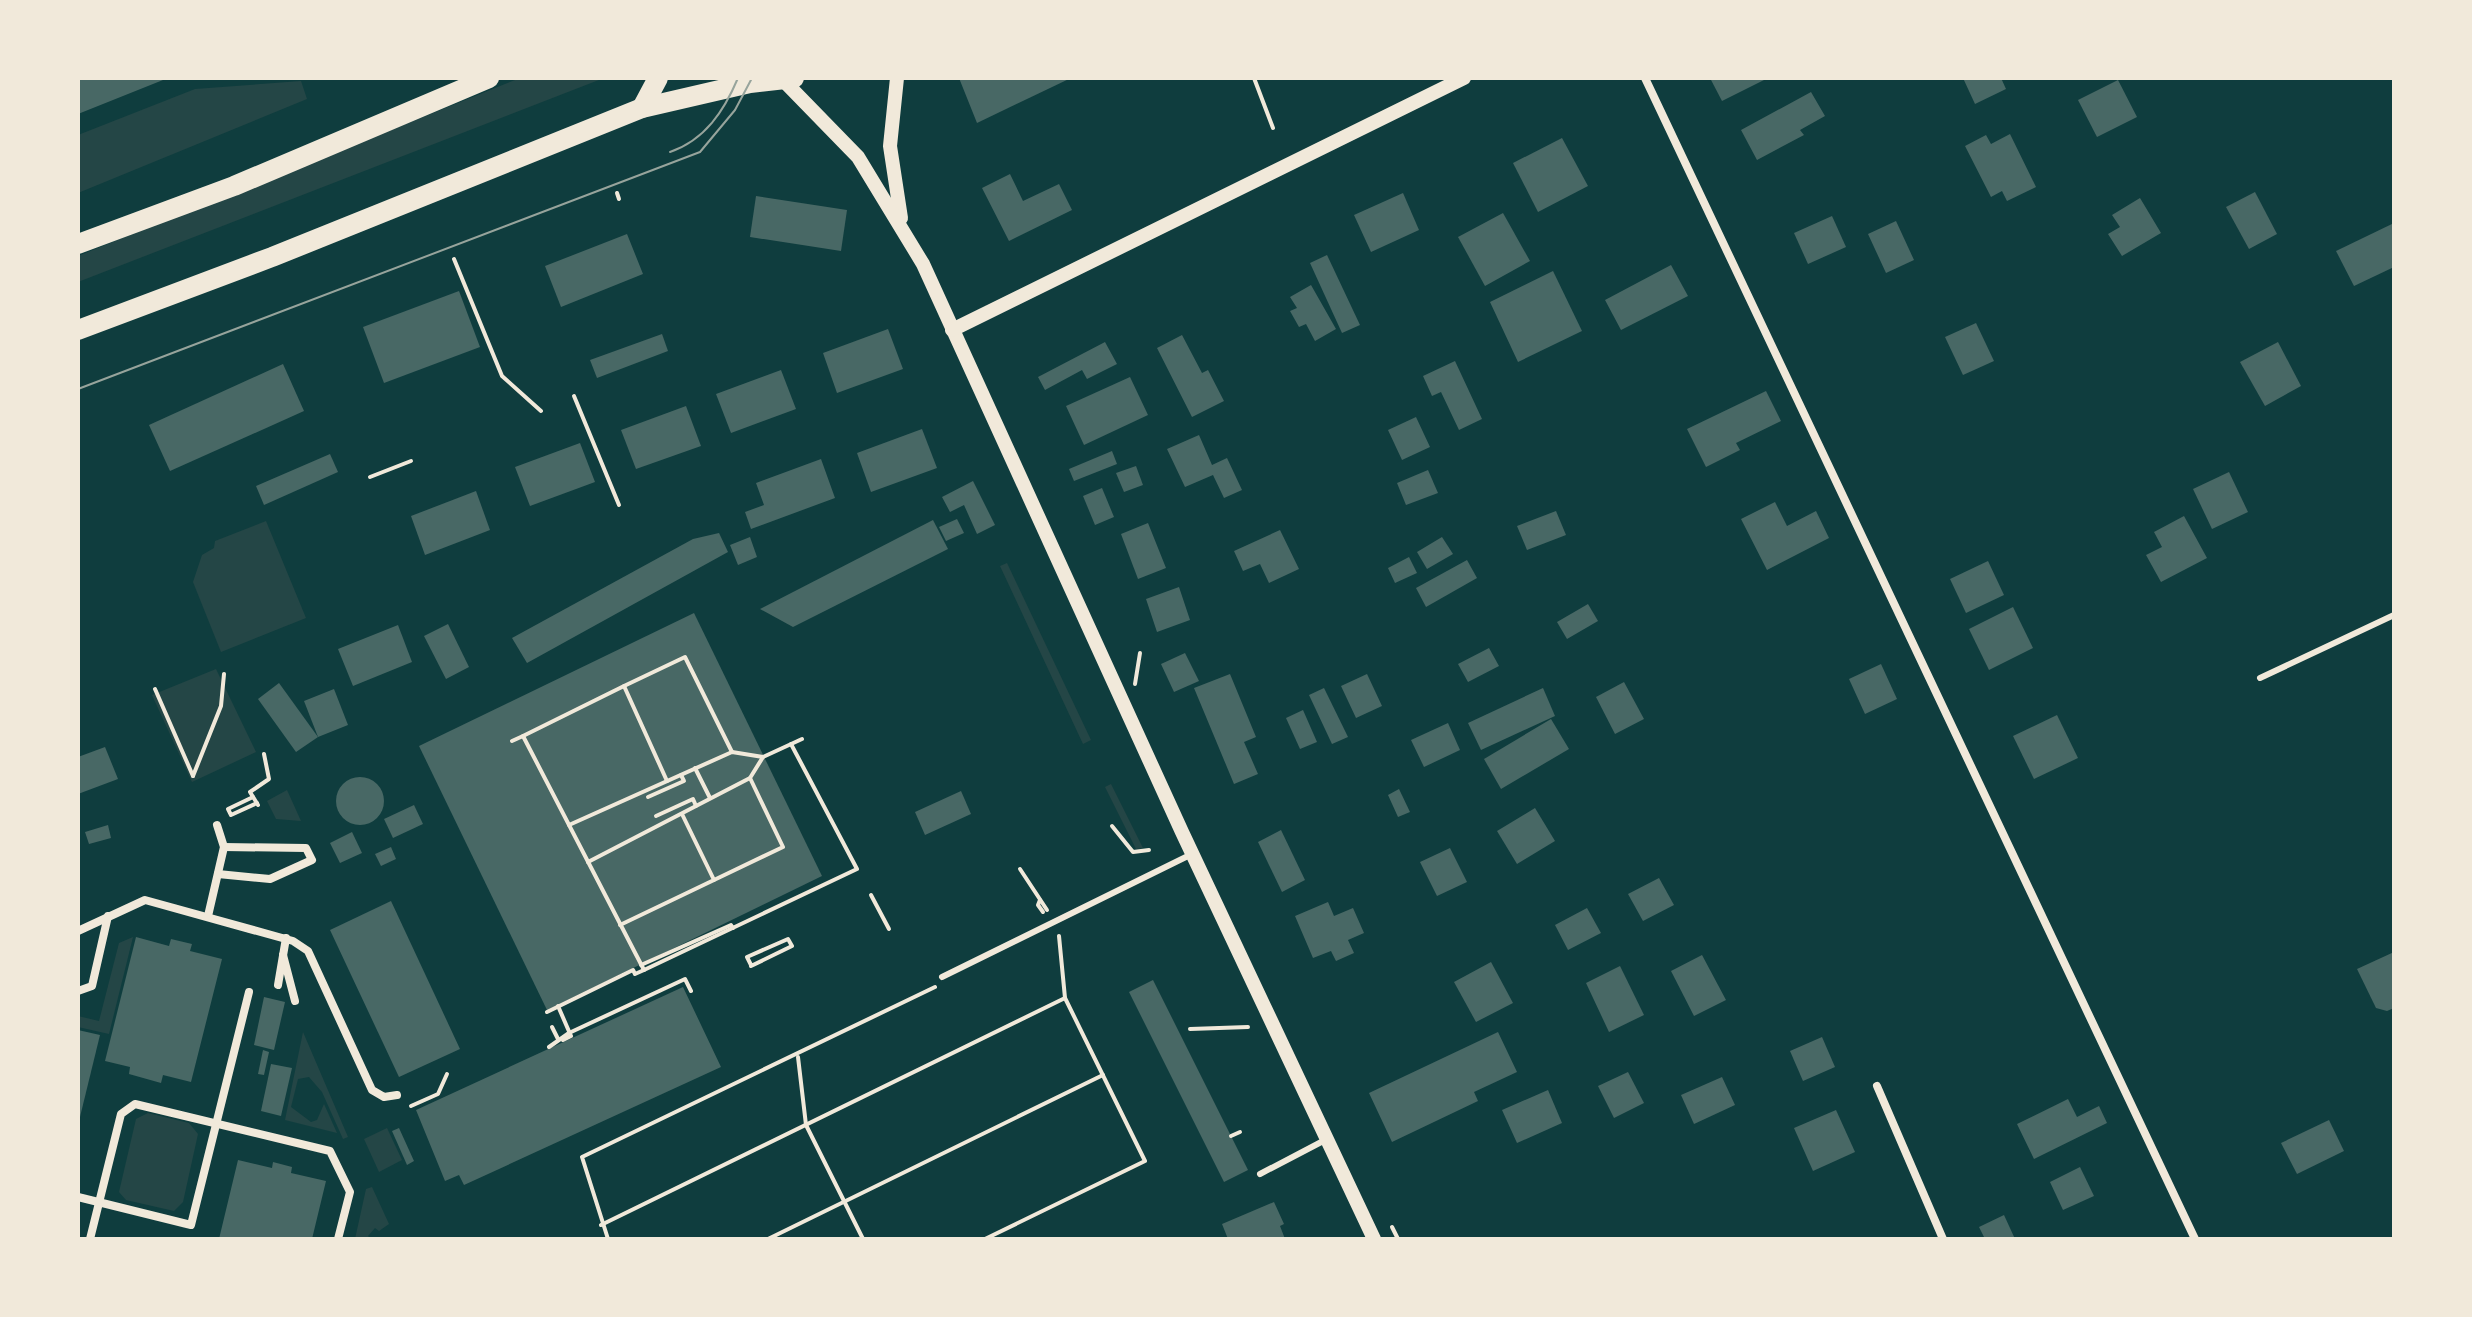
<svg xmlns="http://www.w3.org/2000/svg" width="2472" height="1317" viewBox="0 0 2472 1317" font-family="Raleway,sans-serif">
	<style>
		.green { fill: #244646 }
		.building { fill: #486865 }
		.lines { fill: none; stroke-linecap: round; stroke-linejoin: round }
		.path { stroke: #f1e9da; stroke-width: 4 }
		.service { stroke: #f1e9da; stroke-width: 6 }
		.minor { stroke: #f1e9da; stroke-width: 8 }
		.tertiary { stroke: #f1e9da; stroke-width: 14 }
		.primary { stroke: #f1e9da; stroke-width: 20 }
		.tram { stroke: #97a49c; stroke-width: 2 }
	</style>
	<rect width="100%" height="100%" fill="#0f3d3e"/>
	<g class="green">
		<polygon points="520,78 604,78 78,282 78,256"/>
		<polygon points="301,81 307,99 78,193 78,135 195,89"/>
		<polygon points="266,521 306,618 221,652 193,582 202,555 214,548 215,541"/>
		<polygon points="1007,563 1091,740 1083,744 1000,566"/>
		<polygon points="216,669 256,752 192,782 152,695"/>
		<polygon points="1111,784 1143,848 1136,849 1105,787"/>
		<polygon points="287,790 301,821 276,819 267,801"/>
		<polygon points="133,937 109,1034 78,1027 78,1016 99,1021 119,943"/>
		<polygon points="303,1032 348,1137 343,1139 322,1092 309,1077 298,1079 291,1107 311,1122 317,1120 324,1104 337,1133 285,1120"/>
		<polygon points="148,1113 189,1123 198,1134 183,1202 174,1211 126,1200 119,1192 136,1119"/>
		<polygon points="387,1128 402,1160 379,1172 364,1139"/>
		<polygon points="372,1187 389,1224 379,1231 375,1228 368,1236 371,1239 355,1239 366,1189"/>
	</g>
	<g class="building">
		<polygon points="78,78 168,78 78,114"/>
		<polygon points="959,78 1071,78 977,123"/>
		<polygon points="1710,78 1768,78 1722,101"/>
		<polygon points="1963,78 2001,78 2006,89 1975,104"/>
		<polygon points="2118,80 2137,117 2097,137 2078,100"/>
		<polygon points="1811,92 1825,116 1800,130 1804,135 1757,160 1741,130"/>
		<polygon points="2010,134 2036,187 2007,201 2002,191 1991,197 1965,146 1986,135 1991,144"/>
		<polygon points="1562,138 1588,186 1538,212 1513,163"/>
		<polygon points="1010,174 1023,201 1059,184 1072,210 1009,241 982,188"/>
		<polygon points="2255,192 2277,234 2249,249 2226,207"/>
		<polygon points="1403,193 1419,230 1371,252 1354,215"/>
		<polygon points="756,196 847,210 841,251 750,237"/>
		<polygon points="2140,198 2161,233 2122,256 2108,234 2120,227 2112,215"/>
		<polygon points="1503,213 1530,261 1485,286 1458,237"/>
		<polygon points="1832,216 1846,247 1808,264 1794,233"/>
		<polygon points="1896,221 1914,260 1886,273 1868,234"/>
		<polygon points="2394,223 2394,267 2354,286 2336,251"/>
		<polygon points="627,234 643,274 561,307 545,266"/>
		<polygon points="1327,255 1360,325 1342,333 1310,263"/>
		<polygon points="1671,265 1688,296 1621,330 1605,300"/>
		<polygon points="1553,271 1582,331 1518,362 1490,302"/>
		<polygon points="1311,285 1336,329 1315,341 1306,324 1299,327 1290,311 1297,308 1290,297"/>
		<polygon points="459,291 480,347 384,383 363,327"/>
		<polygon points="1976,323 1994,361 1963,375 1945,337"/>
		<polygon points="888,329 903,369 837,393 823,353"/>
		<polygon points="662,334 668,351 597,378 590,360"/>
		<polygon points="1182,335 1202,373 1208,370 1224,401 1192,417 1157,348"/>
		<polygon points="1105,342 1117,364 1087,379 1082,370 1045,390 1038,377"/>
		<polygon points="2278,342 2301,386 2265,406 2240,362"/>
		<polygon points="1455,361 1482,419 1459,430 1441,392 1432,396 1423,376"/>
		<polygon points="283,364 304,411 170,471 149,425"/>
		<polygon points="781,370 796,409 731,433 716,394"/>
		<polygon points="1130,377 1148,415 1084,445 1066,406"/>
		<polygon points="1766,391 1781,421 1736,443 1740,450 1706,467 1687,429"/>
		<polygon points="686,406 701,446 636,469 621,430"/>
		<polygon points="1416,417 1430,447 1402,460 1388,430"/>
		<polygon points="922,429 937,468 871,492 857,453"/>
		<polygon points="1199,435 1212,465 1227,458 1242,490 1224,498 1213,475 1185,487 1167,449"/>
		<polygon points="580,443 595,482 530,506 515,467"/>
		<polygon points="1112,451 1117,464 1074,481 1069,469"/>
		<polygon points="330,454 338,472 264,505 256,486"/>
		<polygon points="821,459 835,498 751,529 745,512 764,505 756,483"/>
		<polygon points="1136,466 1143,485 1124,492 1116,473"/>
		<polygon points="1428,470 1438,493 1406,505 1397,483"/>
		<polygon points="2229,472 2248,512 2212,529 2193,489"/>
		<polygon points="973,481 995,525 977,534 964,505 950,512 942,497"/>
		<polygon points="1102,488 1114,517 1095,525 1083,496"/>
		<polygon points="476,491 490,530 425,555 411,516"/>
		<polygon points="1775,502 1787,526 1816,511 1829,538 1767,570 1741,519"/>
		<polygon points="1556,511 1566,535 1527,550 1517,526"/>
		<polygon points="2184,516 2207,558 2161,582 2146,555 2162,547 2154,532"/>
		<polygon points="957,519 964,533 946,541 939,527"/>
		<polygon points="933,520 948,549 793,627 760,609"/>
		<polygon points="1148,523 1166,568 1138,579 1121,534"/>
		<polygon points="1280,530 1299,569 1269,583 1260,564 1243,571 1234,551"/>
		<polygon points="719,533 728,552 527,663 512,638 693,539"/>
		<polygon points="750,537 757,557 738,565 730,545"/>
		<polygon points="1442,537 1453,554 1427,569 1417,552"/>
		<polygon points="1409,557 1417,573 1395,583 1388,568"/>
		<polygon points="1467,560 1477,578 1426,607 1416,588"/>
		<polygon points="1988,561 2004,595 1966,613 1950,579"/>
		<polygon points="1179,587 1190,620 1157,632 1146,599"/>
		<polygon points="1588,604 1598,621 1567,639 1557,622"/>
		<polygon points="2013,607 2033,648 1989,670 1969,629"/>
		<polygon points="694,613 822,876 547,1010 419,746"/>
		<polygon points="448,624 469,667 446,679 424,636"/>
		<polygon points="398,625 412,662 353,686 338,649"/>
		<polygon points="1489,648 1499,666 1468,682 1458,664"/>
		<polygon points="1185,653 1199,681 1174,692 1161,664"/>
		<polygon points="1881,664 1897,699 1865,714 1849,679"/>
		<polygon points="1230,674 1256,737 1244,742 1258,774 1234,784 1194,688"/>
		<polygon points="1367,674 1382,706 1356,718 1341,686"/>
		<polygon points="1624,682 1644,719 1615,734 1596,697"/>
		<polygon points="279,683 318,737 296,752 258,699"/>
		<polygon points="1324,688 1348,737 1332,744 1309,695"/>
		<polygon points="1543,688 1555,716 1481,750 1468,723"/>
		<polygon points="334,689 348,725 318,737 304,701"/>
		<polygon points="1303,710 1317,742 1300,749 1286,718"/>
		<polygon points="2057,715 2078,758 2034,779 2013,736"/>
		<polygon points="1551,719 1569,749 1501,789 1484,759"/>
		<polygon points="1448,723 1460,750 1424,767 1411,740"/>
		<polygon points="105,747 118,779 78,794 78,757"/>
		<circle cx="360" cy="801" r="24"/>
		<polygon points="1399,789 1410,812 1398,817 1388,795"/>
		<polygon points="961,791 971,814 925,835 915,812"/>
		<polygon points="414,805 423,824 393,838 384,819"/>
		<polygon points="1535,808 1555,841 1517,864 1497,831"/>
		<polygon points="108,825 111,838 89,844 85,832"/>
		<polygon points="1281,830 1305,880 1282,892 1258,842"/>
		<polygon points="352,832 362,853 340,863 330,843"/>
		<polygon points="391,847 396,859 381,866 375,854"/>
		<polygon points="1450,848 1467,882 1437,896 1420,862"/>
		<polygon points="1659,878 1674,905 1643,921 1628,894"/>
		<polygon points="391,901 460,1049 399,1077 330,930"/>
		<polygon points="1328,902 1334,916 1353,908 1364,933 1348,940 1354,953 1336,961 1331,951 1313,958 1295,916"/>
		<polygon points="1587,908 1601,933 1568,950 1555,925"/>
		<polygon points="136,937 169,946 171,939 192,944 190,951 222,959 191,1082 163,1075 161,1083 129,1074 130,1067 105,1061"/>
		<polygon points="2394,952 2394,1008 2387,1011 2376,1008 2357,969"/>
		<polygon points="1702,955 1726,1000 1694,1016 1671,971"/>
		<polygon points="1491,962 1513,1003 1476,1022 1454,982"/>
		<polygon points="1620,966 1644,1015 1609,1032 1586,983"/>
		<polygon points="1153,980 1248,1170 1224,1182 1129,992"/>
		<polygon points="683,987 721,1067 464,1185 459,1175 445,1181 416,1110"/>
		<polygon points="264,997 285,1002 274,1050 254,1045"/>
		<polygon points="78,1030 100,1035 79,1121 78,1121"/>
		<polygon points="1498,1032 1517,1072 1474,1092 1478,1101 1392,1142 1369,1093"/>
		<polygon points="1822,1037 1835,1067 1803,1081 1790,1051"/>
		<polygon points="263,1050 269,1052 264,1075 258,1074"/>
		<polygon points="271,1064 292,1068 281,1116 261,1111"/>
		<polygon points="1628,1072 1644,1103 1614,1118 1598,1086"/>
		<polygon points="1722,1077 1735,1105 1694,1124 1681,1095"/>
		<polygon points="1548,1090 1562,1123 1517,1143 1502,1110"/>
		<polygon points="2068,1099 2077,1117 2099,1106 2107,1123 2034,1159 2017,1124"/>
		<polygon points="1836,1110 1855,1152 1813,1171 1794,1128"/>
		<polygon points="2329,1120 2344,1151 2297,1174 2281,1143"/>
		<polygon points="399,1128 414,1161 407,1165 392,1131"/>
		<polygon points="238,1160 272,1168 273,1162 292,1167 291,1173 326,1181 312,1239 219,1239"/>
		<polygon points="2080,1167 2094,1196 2063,1210 2050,1182"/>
		<polygon points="1274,1202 1284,1224 1280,1226 1285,1239 1228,1239 1222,1224"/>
		<polygon points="2004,1215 2015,1239 1985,1239 1979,1227"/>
	</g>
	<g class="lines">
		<g class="path">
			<polyline points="1254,78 1273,128"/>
			<polyline points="617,193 619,199"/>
			<polyline points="454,259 502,376 541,411"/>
			<polyline points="574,396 619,505"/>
			<polyline points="370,477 411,461"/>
			<polyline points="1135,684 1140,653"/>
			<polyline points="624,686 685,657 732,752"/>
			<polyline points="155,689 193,776"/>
			<polyline points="523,736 624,686 667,781"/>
			<polyline points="512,741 523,736 644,970"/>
			<polyline points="695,768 710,798"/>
			<polyline points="193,776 221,706 224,674"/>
			<polyline points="253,797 228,809 231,815 257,803"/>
			<polyline points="648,797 684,781 681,775"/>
			<polyline points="258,805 250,792 269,779 264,754"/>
			<polyline points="656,816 693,799 696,806"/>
			<polyline points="569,825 732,752 763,757 802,739"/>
			<polyline points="1112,826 1133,852 1149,850"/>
			<polyline points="588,862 750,778 763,757"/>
			<polyline points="1020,869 1047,910"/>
			<polyline points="714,880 783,847 750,778"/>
			<polyline points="871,895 889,929"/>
			<polyline points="1040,900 1038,905 1043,912"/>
			<polyline points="620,925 714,880 682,814"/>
			<polyline points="641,965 731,925 733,928"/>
			<polyline points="751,965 747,957 788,939 792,946 751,966"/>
			<polyline points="558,1006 571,1036 563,1040"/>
			<polyline points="547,1012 633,970 635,974 644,970 857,869 791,744"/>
			<polyline points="552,1027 558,1039"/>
			<polyline points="1190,1029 1248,1027"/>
			<polyline points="549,1047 569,1033 685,979 691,991"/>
			<polyline points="798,1057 806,1125 863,1239"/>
			<polyline points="411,1106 438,1094 447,1074"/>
			<polyline points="1231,1136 1240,1132"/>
			<polyline points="601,1225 1065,998"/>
			<polyline points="1392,1227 1398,1239"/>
			<polyline points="608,1239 582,1157 935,987"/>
			<polyline points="768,1239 1103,1075"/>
			<polyline points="985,1239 1145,1161 1065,998 1059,936"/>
		</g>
		<g class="service">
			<polyline points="2260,678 2394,615"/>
			<polyline points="942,977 1192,854"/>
			<polyline points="1260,1174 1327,1139"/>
		</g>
		<g class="minor">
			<polyline points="1645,78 2195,1239"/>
			<polyline points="218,874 270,879 312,860 306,848 224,847"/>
			<polyline points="208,916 224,847 217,825"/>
			<polyline points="78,931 145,900 293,941 308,951 372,1090 384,1097 397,1095"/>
			<polyline points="283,955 295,1001"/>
			<polyline points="278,985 286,938"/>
			<polyline points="78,991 92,986 108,916"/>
			<polyline points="1877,1086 1943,1239"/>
			<polyline points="78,1197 191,1225 249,992"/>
			<polyline points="90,1239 121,1114 135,1104 330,1151 350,1192 338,1239"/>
		</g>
		<g class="tertiary">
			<polyline points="897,78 890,146 901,218"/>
			<polyline points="784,81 858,157 923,264 1182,832 1374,1239"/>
			<polyline points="952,330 1464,78"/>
		</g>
		<g class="primary">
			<polyline points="642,108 658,78"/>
			<polyline points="78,244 234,186 489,78"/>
			<polyline points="78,330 272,257 642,108 750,83 794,78"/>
		</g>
		<g class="tram">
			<path d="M670 152C705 140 724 111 738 78"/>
			<polyline points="78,389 700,152 735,110 752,78"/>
		</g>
	</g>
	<rect width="2472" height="1317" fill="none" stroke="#f1e9da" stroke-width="160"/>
</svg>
